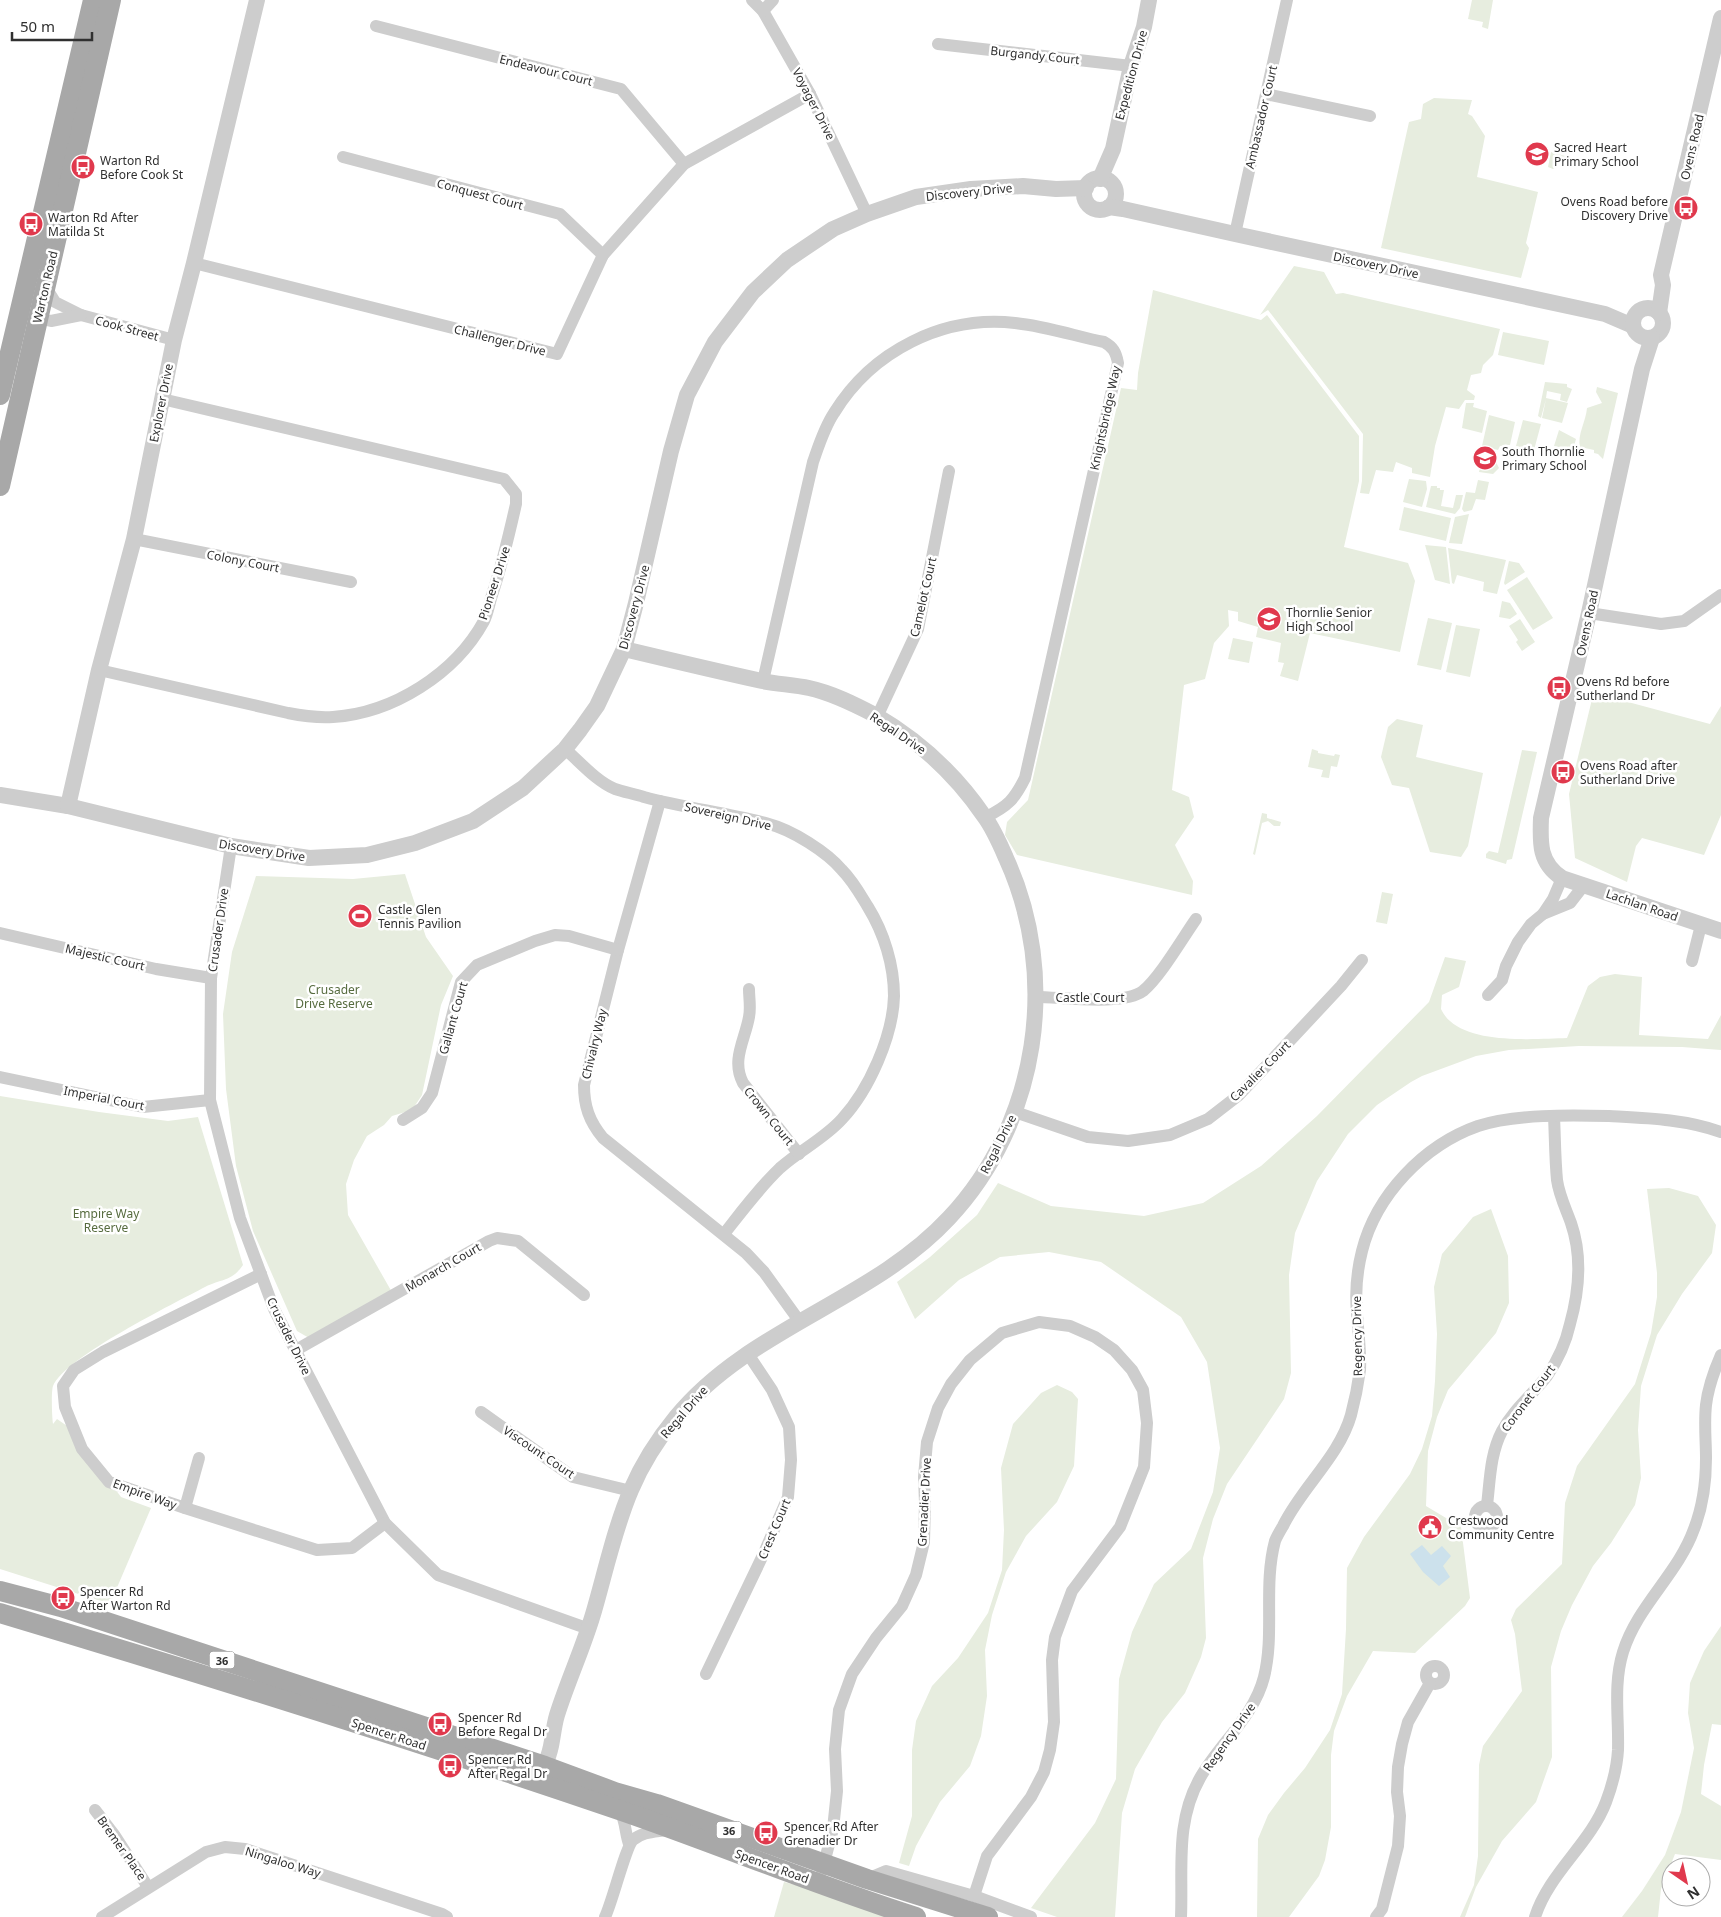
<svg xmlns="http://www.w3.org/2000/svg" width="1721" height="1917" viewBox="0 0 1721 1917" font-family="'Noto Sans',sans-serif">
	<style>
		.green { fill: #e7eddf }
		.water { fill: #cce1ec }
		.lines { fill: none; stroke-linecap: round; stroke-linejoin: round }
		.minor { stroke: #cdcdcd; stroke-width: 12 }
		.tertiary { stroke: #cdcdcd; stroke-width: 16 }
		.primary { stroke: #a8a8a8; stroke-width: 20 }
		.labels { text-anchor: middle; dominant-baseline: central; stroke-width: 5; stroke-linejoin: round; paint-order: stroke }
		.shield { fill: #fff; stroke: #6e6e6e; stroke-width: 1 }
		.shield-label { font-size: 11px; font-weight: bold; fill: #303030 }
		.street-label { font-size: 12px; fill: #303030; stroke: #fff }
		.poi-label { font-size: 12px; fill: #303030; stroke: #fff; text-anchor: start }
		.park-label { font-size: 12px; fill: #566b3e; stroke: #fff }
	</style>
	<rect width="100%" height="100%" fill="#fff"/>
	<g class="green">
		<polygon points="1472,0 1493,0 1488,29 1482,27 1483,22 1468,19"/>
		<polygon points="1434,98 1472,100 1468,114 1472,116 1485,136 1477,177 1538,192 1526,243 1529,248 1521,278 1381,248 1409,122 1421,119 1423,104"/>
		<polygon points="1551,152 1565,156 1562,161 1564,163 1560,163 1553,169 1548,167"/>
		<polygon points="1294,266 1324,272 1336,294 1343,293 1500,329 1493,355 1483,365 1481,373 1471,375 1467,390 1475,396 1474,400 1465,400 1459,409 1446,407 1435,446 1430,477 1412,473 1412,468 1396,462 1393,472 1376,470 1369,494 1360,493 1362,481 1363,434 1268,310 1260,315"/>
		<polygon points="1153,290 1261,320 1267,315 1359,436 1359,481 1344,547 1408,563 1415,581 1400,652 1310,633 1298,681 1280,676 1284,663 1278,662 1281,643 1256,637 1258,627 1238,621 1238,612 1228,610 1229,626 1214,643 1205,679 1184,685 1172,790 1189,797 1194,817 1175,845 1193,881 1192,895 1017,855 1005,835 1007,822 1028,800 1121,388 1137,390 1138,373"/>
		<polygon points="1503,332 1549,341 1544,365 1498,355"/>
		<polygon points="1545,382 1567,384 1567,387 1572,389 1567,402 1560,400 1561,394 1547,391 1546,398 1568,403 1562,423 1542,418 1546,399 1541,418 1538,416"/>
		<path d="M1597 387 1618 393 1603 459 1598 454 1594 453V450L1580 447C1577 435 1586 421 1587 408L1602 403 1596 392Z"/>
		<polygon points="1466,403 1474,403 1473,407 1487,411 1482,433 1462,428"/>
		<polygon points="1489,415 1515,422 1510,445 1500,446 1498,450 1482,446"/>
		<polygon points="1523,420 1541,424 1534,450 1516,446"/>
		<polygon points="1559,430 1576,439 1573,450 1554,446"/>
		<polygon points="1483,454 1497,458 1496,462 1499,468 1493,474 1479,472"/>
		<polygon points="1409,479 1426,481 1427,489 1422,507 1403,502"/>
		<polygon points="1478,480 1489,482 1485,500 1476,499 1472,510 1464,512 1462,509 1466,492 1475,493"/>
		<polygon points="1431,486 1437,486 1437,488 1440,488 1440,490 1444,490 1441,506 1453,508 1456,495 1463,495 1460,508 1455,514 1426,507"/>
		<polygon points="1404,507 1451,518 1446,541 1399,530"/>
		<polygon points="1469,514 1462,544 1449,543 1455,517"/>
		<polygon points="1425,545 1446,547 1450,584 1435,580"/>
		<polygon points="1448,548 1506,560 1497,594 1483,591 1484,582 1457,575 1454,584 1452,583"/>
		<polygon points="1509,561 1519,563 1525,572 1505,585 1504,583"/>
		<polygon points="1527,577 1553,618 1533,630 1507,590"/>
		<polygon points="1502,601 1510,603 1517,614 1510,619 1499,617"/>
		<polygon points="1428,618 1452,623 1441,670 1417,665"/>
		<polygon points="1520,619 1535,642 1522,651 1516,642 1518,640 1509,626"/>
		<polygon points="1456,625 1480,629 1470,677 1446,672"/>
		<polygon points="1233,638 1253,642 1249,663 1228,659"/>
		<polygon points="1594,691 1628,702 1710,724 1721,706 1721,815 1704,855 1642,838 1636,846 1627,882 1575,858 1569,794"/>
		<polygon points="1397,719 1423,725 1416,757 1483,773 1468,846 1461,857 1430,852 1409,788 1392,785 1381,757 1388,727"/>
		<polygon points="1312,749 1318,751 1318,753 1334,756 1335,754 1340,755 1337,767 1331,766 1329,778 1321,777 1323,770 1308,767"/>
		<polygon points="1522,750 1537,752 1512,859 1507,860 1506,864 1486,858 1486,854 1489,851 1498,853"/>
		<polygon points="1262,813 1267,814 1267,818 1281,822 1280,826 1274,826 1268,821 1262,823 1255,855 1253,854"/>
		<polygon points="405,874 426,937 453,976 441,1005 422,1095 412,1110 392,1116 384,1125 367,1136 354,1160 346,1184 348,1215 393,1294 309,1338 297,1331 253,1231 236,1166 226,1089 223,1014 232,952 256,876 353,879"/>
		<polygon points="1382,892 1393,894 1387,924 1376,922"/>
		<path d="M1445 957 1466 961 1459 987 1442 995 1441 1009C1443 1013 1446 1018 1450 1021 1475 1044 1536 1039 1567 1038L1588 986 1600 977 1615 974 1642 977 1639 1035 1708 1039 1721 1015V1050L1682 1047 1579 1046 1509 1050 1476 1056 1422 1076 1411 1082 1377 1105 1348 1134 1317 1181 1295 1233 1289 1275 1291 1373 1284 1399 1227 1484 1213 1519 1203 1558 1206 1638 1201 1657 1185 1693 1162 1722 1135 1769 1122 1813 1115 1917H1057L1031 1908 1095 1823 1116 1779 1119 1679 1132 1632 1154 1584 1191 1549 1213 1492 1220 1448 1207 1362 1181 1317 1101 1262 1049 1252 1000 1257 959 1280 915 1319 897 1282 930 1257 977 1215 998 1183 1051 1206 1144 1216 1203 1203 1261 1166 1317 1116 1429 1002Z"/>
		<path d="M0 1096 99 1112 168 1121 198 1117 243 1265C231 1282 223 1278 205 1287 175 1303 65 1357 53 1386 51 1392 52 1417 53 1424L57 1419 70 1428 121 1497 151 1508 110 1604 0 1569Z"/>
		<polygon points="1669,1188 1698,1196 1716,1225 1712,1253 1682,1294 1657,1335 1641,1386 1638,1430 1641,1478 1635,1505 1611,1543 1593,1566 1572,1605 1561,1631 1551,1667 1552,1757 1536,1802 1502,1841 1476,1887 1465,1917 1460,1917 1474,1885 1478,1856 1479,1765 1483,1746 1522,1691 1515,1634 1511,1620 1516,1609 1562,1564 1565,1503 1577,1466 1635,1384 1651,1333 1657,1297 1657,1273 1647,1189"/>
		<polygon points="1491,1209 1508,1256 1509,1303 1496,1333 1448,1390 1437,1417 1428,1451 1426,1506 1461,1527 1470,1598 1465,1606 1415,1653 1373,1651 1347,1696 1334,1731 1331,1755 1331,1827 1325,1860 1319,1876 1289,1917 1257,1917 1258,1839 1268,1815 1284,1793 1305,1768 1330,1730 1342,1694 1346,1629 1347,1568 1364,1537 1410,1474 1422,1449 1432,1416 1435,1381 1437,1334 1434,1287 1442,1254 1473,1217"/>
		<polygon points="1057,1385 1072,1392 1078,1399 1074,1466 1057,1502 1026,1536 1006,1572 992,1615 985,1650 987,1696 981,1736 970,1766 940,1802 916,1846 909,1866 899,1863 912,1816 912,1750 916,1721 932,1686 958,1658 988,1613 1002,1570 1004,1530 1001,1468 1013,1424 1041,1393"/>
		<polygon points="1721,1626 1721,1725 1712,1724 1704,1765 1701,1794 1721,1806 1721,1860 1675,1854 1661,1889 1658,1917 1622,1917 1642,1891 1665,1855 1681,1812 1694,1748 1688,1713 1690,1683 1704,1651"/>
		<polygon points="784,1882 855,1900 890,1917 774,1917"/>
	</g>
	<polygon class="water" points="1422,1545 1431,1555 1442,1546 1451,1556 1443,1566 1450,1577 1439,1586 1423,1572 1410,1554"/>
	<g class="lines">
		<g class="minor">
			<polyline points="752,0 763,11 810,94 867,214"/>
			<polyline points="763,11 773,0"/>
			<polyline points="376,26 621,89 684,164"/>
			<polyline points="938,44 1131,66"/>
			<polyline points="1266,94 1370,116"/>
			<polyline points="343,157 560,214 603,255"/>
			<polyline points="1235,234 1287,0"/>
			<polyline points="194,263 557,354 603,255 684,164 810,94"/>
			<polyline points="45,286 55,302 81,315 174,340"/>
			<polyline points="32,317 51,321 81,315"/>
			<polyline points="134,539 351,582"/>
			<polyline points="1589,613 1661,624 1684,621 1721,595"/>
			<path d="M99 670 288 713C303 716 318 718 333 717 393 713 455 674 484 621 488 613 489 604 492 595 502 565 509 535 516 504V494L504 479 162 399"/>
			<path d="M763 681 813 462C819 445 824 428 834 413 872 351 943 315 1015 323 1045 326 1075 336 1104 342 1113 347 1116 352 1118 363L1025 778C1014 800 1008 806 986 817"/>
			<polyline points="877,717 918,629 949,471"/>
			<path d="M565 749C580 762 596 781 615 789 624 792 635 794 644 797 685 808 728 813 769 824 792 830 827 852 842 870 853 881 860 894 868 907 884 933 894 965 894 996 893 1036 869 1090 842 1119 824 1139 800 1150 780 1168 759 1188 742 1211 724 1234"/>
			<path d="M660 801 618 950 584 1085C584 1106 589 1121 603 1138L746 1253 764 1272 800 1322"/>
			<polyline points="231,846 211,978 210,1100 240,1218 274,1309 385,1523 438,1575 589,1629"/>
			<polyline points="1543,914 1570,903 1584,885"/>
			<polyline points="0,933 156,969 211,978"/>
			<polyline points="1692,961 1701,925"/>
			<path d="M749 989C749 998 751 1008 749 1017 745 1040 731 1060 743 1083L799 1154"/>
			<polyline points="1488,995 1502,980 1506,966 1518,942 1531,924 1543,914 1553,899 1562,878"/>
			<path d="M1036 997C1062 997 1123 1006 1143 991 1160 977 1182 939 1196 919"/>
			<polyline points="0,1077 143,1107 210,1100"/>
			<polyline points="1015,1112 1088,1137 1128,1141 1170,1135 1208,1119 1239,1095 1341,986 1362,960"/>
			<polyline points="403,1120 422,1108 432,1093 461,982 477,965 535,941 555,935 569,936 618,950"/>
			<polyline points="261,1274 103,1352 74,1370 63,1386 65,1407 82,1449 109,1482 185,1508 317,1550 352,1548 385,1523"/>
			<polyline points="296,1350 489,1241 497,1238 518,1241 584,1295"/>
			<polyline points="481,1412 573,1477 631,1491"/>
			<path d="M1487 1505C1490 1481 1490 1454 1502 1431 1513 1410 1532 1395 1547 1376 1558 1360 1566 1342 1570 1324 1579 1292 1582 1255 1571 1223 1566 1209 1559 1195 1557 1180 1555 1159 1555 1137 1554 1116"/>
			<circle cx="1486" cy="1517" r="11"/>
			<polyline points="185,1508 199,1458"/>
			<circle cx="1435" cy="1675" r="9"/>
			<polyline points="706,1674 764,1553 788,1497 791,1460 789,1427 772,1390 748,1354"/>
			<polyline points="95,1810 115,1836 148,1887"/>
			<path d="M620 1811C626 1822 625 1833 629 1844"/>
			<polyline points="822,1871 833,1829 837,1791 835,1749 839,1710 852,1674 876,1638 902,1606 916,1575 924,1542 925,1503 924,1477 927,1442 938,1408 951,1384 970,1360 1002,1333 1039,1322 1070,1326 1095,1337 1114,1350 1132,1370 1143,1390 1147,1423 1144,1467 1120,1527 1072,1591 1055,1637 1052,1660 1054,1722 1050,1750 1044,1772 1031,1797 987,1856 974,1896"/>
			<polyline points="867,1879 886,1871 974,1896 1031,1917"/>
			<polyline points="102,1917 206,1852 225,1847 245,1849 442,1914 447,1917"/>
			<path d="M605 1917C612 1903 626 1846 633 1840 642 1832 654 1832 666 1830"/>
			<path d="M1181 1917C1183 1869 1175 1822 1200 1778 1219 1744 1254 1717 1264 1677 1275 1633 1263 1586 1275 1541 1277 1536 1280 1531 1283 1526 1302 1487 1339 1457 1351 1415 1355 1400 1358 1385 1360 1370 1361 1351 1358 1332 1357 1313 1355 1292 1357 1271 1362 1251 1376 1195 1424 1145 1478 1126 1515 1114 1570 1115 1609 1116 1646 1118 1685 1119 1721 1132"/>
			<polyline points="1376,1917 1382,1909 1398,1846 1400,1816 1397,1792 1398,1767 1402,1744 1408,1722 1430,1683"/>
			<path d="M1535 1917C1549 1873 1590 1844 1606 1802 1612 1786 1617 1767 1618 1750 1619 1718 1613 1684 1623 1652 1637 1606 1678 1574 1694 1529 1703 1506 1706 1482 1706 1458 1706 1441 1704 1423 1706 1405 1708 1388 1714 1371 1721 1355"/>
		</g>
		<g class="tertiary">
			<circle cx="1100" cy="194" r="16"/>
			<polyline points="1100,179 1113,149 1131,66 1144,27 1149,0"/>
			<polyline points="1109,207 1123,209 1235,234 1605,314 1633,326"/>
			<circle cx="1648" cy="323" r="15"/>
			<polyline points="1659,313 1663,285 1661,275 1721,18"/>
			<path d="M1652 338 1642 369 1589 613 1541 818C1540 843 1539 863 1562 878L1721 931"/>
			<polyline points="0,795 68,806 231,846 309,858 367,855 415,843 473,821 523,788 565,749 580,730 597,706 624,649 636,603 671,451 687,395 715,342 753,292 787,260 833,229 867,214 916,197 971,189 1023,186 1056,189 1086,188"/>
			<polyline points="68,806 99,670 134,539 174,340 194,263 257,0"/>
			<path d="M541 1776C545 1766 549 1756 551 1746 553 1736 554 1725 557 1715 568 1680 584 1646 594 1611 605 1573 615 1527 631 1490 642 1464 658 1439 676 1417 749 1328 872 1301 949 1218 1039 1122 1060 976 1006 858 1000 844 993 828 984 816 956 775 918 740 875 715 854 704 832 693 809 688 794 685 778 684 762 681 716 671 670 660 624 649"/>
		</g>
		<g class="primary">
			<polyline points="0,395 93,0"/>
			<polyline points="0,486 111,0"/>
			<polyline points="0,1591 61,1607 545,1766 615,1792 657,1804 867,1879 988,1917"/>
			<path d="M0 1613C207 1675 414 1740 619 1810 718 1844 815 1885 916 1917"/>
		</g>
	</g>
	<defs>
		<symbol id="school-disc" viewBox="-11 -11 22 22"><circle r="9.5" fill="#e0394d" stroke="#fff"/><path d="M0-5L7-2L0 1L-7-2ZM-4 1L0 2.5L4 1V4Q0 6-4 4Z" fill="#fff"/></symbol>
		<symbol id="bus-disc" viewBox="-11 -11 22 22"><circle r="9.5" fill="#e0394d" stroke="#fff"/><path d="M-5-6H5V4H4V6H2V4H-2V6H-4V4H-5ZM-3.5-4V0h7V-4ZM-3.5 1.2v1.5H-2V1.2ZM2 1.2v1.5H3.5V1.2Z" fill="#fff"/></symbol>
		<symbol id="stadium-disc" viewBox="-11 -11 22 22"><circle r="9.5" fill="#e0394d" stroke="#fff"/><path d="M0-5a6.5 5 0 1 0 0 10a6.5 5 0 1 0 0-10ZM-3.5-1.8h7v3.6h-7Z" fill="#fff"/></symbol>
		<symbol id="civic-disc" viewBox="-11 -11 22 22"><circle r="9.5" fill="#e0394d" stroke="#fff"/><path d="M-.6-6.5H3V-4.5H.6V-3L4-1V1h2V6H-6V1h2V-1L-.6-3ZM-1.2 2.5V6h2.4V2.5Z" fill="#fff"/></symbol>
	</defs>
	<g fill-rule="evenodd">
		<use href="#school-disc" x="1523" y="140" width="28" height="28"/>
		<use href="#bus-disc" x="69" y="153" width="28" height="28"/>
		<use href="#bus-disc" x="1672" y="194" width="28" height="28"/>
		<use href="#bus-disc" x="17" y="210" width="28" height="28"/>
		<use href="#school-disc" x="1471" y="444" width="28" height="28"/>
		<use href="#school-disc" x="1255" y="605" width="28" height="28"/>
		<use href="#bus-disc" x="1545" y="674" width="28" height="28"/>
		<use href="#bus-disc" x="1549" y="758" width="28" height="28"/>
		<use href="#stadium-disc" x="346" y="902" width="28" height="28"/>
		<use href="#civic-disc" x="1416" y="1513" width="28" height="28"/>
		<use href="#bus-disc" x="49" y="1584" width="28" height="28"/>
		<use href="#bus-disc" x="426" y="1710" width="28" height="28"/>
		<use href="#bus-disc" x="436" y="1752" width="28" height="28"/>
		<use href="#bus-disc" x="752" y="1819" width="28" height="28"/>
	</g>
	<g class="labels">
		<g class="shield">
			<rect x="209.5" y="1651.5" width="25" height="17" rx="4"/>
			<rect x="716.5" y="1821.5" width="25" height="17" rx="4"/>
		</g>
		<g class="shield-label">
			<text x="222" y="1660">36</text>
			<text x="729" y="1830">36</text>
		</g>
		<g class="street-label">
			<text transform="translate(1035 55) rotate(6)">Burgandy Court</text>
			<text transform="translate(546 70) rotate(14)">Endeavour Court</text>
			<text transform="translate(1131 75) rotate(-75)">Expedition Drive</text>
			<text transform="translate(814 104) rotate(63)">Voyager Drive</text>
			<text transform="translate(1261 117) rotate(-77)">Ambassador Court</text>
			<text transform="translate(1692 147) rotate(-77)">Ovens Road</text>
			<text transform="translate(969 192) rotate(-6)">Discovery Drive</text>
			<text transform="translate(480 194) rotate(15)">Conquest Court</text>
			<text transform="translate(1376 265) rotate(12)">Discovery Drive</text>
			<text transform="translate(45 287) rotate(-77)">Warton Road</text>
			<text transform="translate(127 328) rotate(15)">Cook Street</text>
			<text transform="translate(500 340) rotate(14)">Challenger Drive</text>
			<text transform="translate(161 403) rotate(-79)">Explorer Drive</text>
			<text transform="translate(1105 418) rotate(-78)">Knightsbridge Way</text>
			<text transform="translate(243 561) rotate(11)">Colony Court</text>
			<text transform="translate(494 583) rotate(-72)">Pioneer Drive</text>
			<text transform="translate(923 597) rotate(-77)">Camelot Court</text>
			<text transform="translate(634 607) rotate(-75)">Discovery Drive</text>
			<text transform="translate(1587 623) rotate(-78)">Ovens Road</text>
			<text transform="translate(898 733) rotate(34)">Regal Drive</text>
			<text transform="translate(728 816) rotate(13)">Sovereign Drive</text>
			<text transform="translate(262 850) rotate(9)">Discovery Drive</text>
			<text transform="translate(1642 905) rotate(19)">Lachlan Road</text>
			<text transform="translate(218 930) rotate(-82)">Crusader Drive</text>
			<text transform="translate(105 957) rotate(13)">Majestic Court</text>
			<text x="1090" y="997">Castle Court</text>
			<text transform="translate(453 1018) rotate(-74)">Gallant Court</text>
			<text transform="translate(594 1044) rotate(-76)">Chivalry Way</text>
			<text transform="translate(1260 1071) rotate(-45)">Cavalier Court</text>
			<text transform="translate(104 1098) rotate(11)">Imperial Court</text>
			<text transform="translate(769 1116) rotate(51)">Crown Court</text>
			<text transform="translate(998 1144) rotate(-63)">Regal Drive</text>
			<text transform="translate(443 1267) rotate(-30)">Monarch Court</text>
			<text transform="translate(289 1336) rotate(64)">Crusader Drive</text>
			<text transform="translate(1357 1336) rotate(-91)">Regency Drive</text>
			<text transform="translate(1528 1398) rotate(-53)">Coronet Court</text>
			<text transform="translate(684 1412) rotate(-49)">Regal Drive</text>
			<text transform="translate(539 1452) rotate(34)">Viscount Court</text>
			<text transform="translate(145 1494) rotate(20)">Empire Way</text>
			<text transform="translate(924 1502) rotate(-87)">Grenadier Drive</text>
			<text transform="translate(774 1529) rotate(-67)">Crest Court</text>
			<text transform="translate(389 1734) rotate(18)">Spencer Road</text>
			<text transform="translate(1229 1737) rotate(-55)">Regency Drive</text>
			<text transform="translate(122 1848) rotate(55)">Bremer Place</text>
			<text transform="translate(283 1862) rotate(17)">Ningaloo Way</text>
			<text transform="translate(772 1866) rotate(20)">Spencer Road</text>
		</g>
		<g class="poi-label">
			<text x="1554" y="147">Sacred Heart<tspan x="1554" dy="14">Primary School</tspan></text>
			<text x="100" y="160">Warton Rd<tspan x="100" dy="14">Before Cook St</tspan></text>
			<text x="1668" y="201" text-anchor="end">Ovens Road before<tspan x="1668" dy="14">Discovery Drive</tspan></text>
			<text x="48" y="217">Warton Rd After<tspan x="48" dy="14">Matilda St</tspan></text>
			<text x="1502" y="451">South Thornlie<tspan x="1502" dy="14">Primary School</tspan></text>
			<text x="1286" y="612">Thornlie Senior<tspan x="1286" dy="14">High School</tspan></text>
			<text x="1576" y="681">Ovens Rd before<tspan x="1576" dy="14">Sutherland Dr</tspan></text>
			<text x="1580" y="765">Ovens Road after<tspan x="1580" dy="14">Sutherland Drive</tspan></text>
			<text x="378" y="909">Castle Glen<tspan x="378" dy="14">Tennis Pavilion</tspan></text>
			<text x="1448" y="1520">Crestwood<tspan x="1448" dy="14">Community Centre</tspan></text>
			<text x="80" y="1591">Spencer Rd<tspan x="80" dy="14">After Warton Rd</tspan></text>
			<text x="458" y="1717">Spencer Rd<tspan x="458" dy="14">Before Regal Dr</tspan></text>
			<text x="468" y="1759">Spencer Rd<tspan x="468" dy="14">After Regal Dr</tspan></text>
			<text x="784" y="1826">Spencer Rd After<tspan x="784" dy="14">Grenadier Dr</tspan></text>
		</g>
		<g class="park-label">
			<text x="334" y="989">Crusader<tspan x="334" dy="14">Drive Reserve</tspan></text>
			<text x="106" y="1213">Empire Way<tspan x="106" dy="14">Reserve</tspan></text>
		</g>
	</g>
	<g transform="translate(1686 1882) rotate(146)"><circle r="24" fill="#ffffff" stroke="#acacac"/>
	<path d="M0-4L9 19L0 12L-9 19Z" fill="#e0394d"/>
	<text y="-8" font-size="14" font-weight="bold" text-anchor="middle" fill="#303030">N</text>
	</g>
	<path d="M12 32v8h80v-8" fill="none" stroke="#303030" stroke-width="2.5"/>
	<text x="20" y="32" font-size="15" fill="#303030" stroke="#ffffff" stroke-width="4" paint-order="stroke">50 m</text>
</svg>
